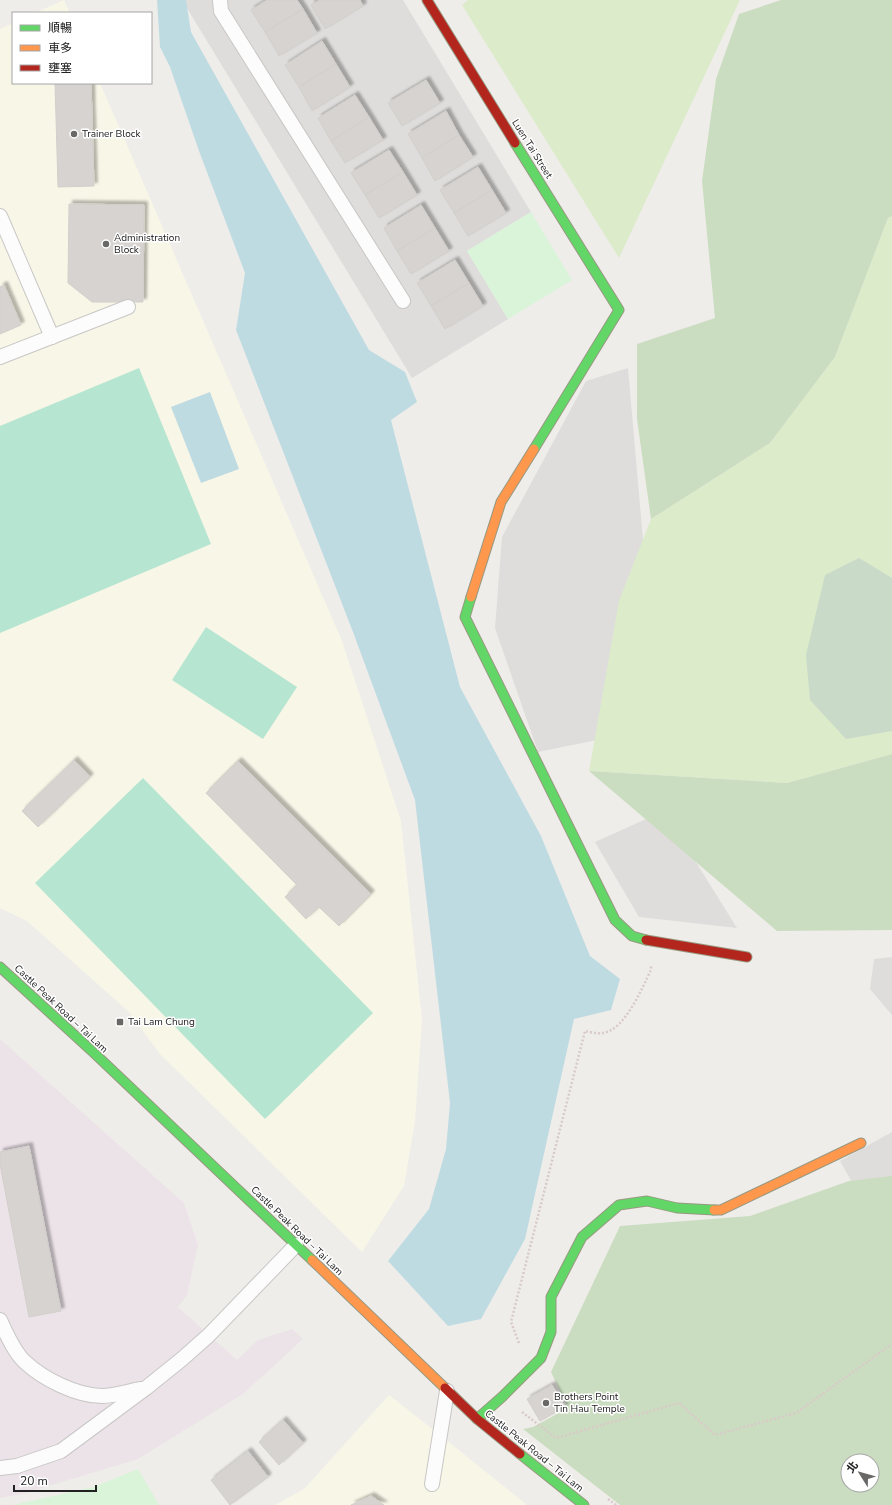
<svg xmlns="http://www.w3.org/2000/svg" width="892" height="1505" viewBox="0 0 892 1505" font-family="'Nunito Sans','Noto Sans TC',sans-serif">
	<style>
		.residential { fill: #dedddb }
		.industrial { fill: #ece3e8 }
		.education { fill: #f8f6e7 }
		.grass { fill: #dcebca }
		.forest { fill: #cbddc0; fill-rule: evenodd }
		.cemetery { fill: #c9dac9 }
		.park { fill: #d9f4d9 }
		.pitch { fill: #b6e5d1 }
		.water { fill: #bfdbe2 }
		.building { fill: #d6d3d1; stroke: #d2cfcb; filter: url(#shadow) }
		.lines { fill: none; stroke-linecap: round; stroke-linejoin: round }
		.lane-casing { stroke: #c8c7c6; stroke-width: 16 }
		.fast-casing { stroke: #989982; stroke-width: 11 }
		.slow-casing { stroke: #989982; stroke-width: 11 }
		.jam-casing { stroke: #989982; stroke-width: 11 }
		.path { stroke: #d8cac8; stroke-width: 2.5; stroke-dasharray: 2 2; stroke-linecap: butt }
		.lane { stroke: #fdfcfc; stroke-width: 14 }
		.fast { stroke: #63d668; stroke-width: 9 }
		.slow { stroke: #ff974d; stroke-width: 9 }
		.jam { stroke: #b3261e; stroke-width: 9 }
		.poi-dot { fill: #696867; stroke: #fff; stroke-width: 1.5 }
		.labels { text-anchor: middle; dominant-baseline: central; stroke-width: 3; stroke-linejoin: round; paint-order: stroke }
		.poi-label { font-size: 10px; fill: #212121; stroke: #fff; text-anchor: start }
		.street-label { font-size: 10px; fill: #212121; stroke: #fff }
	</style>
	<defs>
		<filter id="shadow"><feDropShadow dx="3.5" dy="-3.5" stdDeviation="1" flood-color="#0004"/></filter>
	</defs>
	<rect width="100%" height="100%" fill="#efedea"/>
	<g class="residential">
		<polygon points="182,0 403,0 531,212 467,251 508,319 412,378"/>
		<polygon points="628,368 650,620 632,733 538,752 495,628 502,537 586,381"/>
		<polygon points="664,811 737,928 639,917 595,842"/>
		<polygon points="892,957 892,1015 870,989 874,959"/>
		<polygon points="892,1132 892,1192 866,1207 840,1161"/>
	</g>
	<polygon class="industrial" points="0,1039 184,1203 198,1245 187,1295 178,1307 237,1360 258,1340 292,1329 303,1339 243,1394 138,1459 22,1494 0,1498"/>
	<g class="education">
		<polygon points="64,0 70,13 35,13"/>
		<polygon points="13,23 13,83 100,83 342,641 401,821 422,1020 415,1121 404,1186 362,1252 160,1054 129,1012 27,921 0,908 0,29"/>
		<polygon points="389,1395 440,1435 527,1505 275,1505 304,1489"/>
	</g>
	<g class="grass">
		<polygon points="468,0 740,0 619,258 462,5"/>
		<polygon points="892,216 892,754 787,783 589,771 619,601 651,519 770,443 835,357 888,218"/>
	</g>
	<g class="forest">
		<polygon points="781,0 892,0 892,216 888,218 835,357 770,443 651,519 637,419 637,344 715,318 702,181 716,79 739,14"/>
		<polygon points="892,754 892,930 777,931 589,771 787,783"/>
		<path d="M892 1176V1505H620L523 1429 533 1427 568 1408 551 1372 620 1226 750 1216 849 1181ZM848 1461H872V1485H848Z"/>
	</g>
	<polygon class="cemetery" points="859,558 892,578 892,731 846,739 810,700 806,655 825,575"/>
	<g class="park">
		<polygon points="531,212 572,280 508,319 467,251"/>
		<polygon points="138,1469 159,1505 13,1505 94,1487"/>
	</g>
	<g class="pitch">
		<polygon points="139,368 211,544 0,633 0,426"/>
		<polygon points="206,627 297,687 263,739 172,680"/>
		<polygon points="143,778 373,1013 265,1119 35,883"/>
	</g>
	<g class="water">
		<polygon points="157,0 186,0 191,32 369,350 405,372 417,402 391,420 460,687 541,836 590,956 620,979 611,1010 574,1019 525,1239 481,1319 448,1326 388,1261 429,1209 446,1149 450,1103 415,800 353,632 236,330 245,273 199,151 170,67 160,47"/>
		<polygon points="210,392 239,469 201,483 171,407"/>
	</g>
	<g class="building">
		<polygon points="267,0 297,0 303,9 265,32 251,10"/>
		<polygon points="320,0 360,0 363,6 325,29 311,5"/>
		<polygon points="303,9 317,33 279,56 265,32"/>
		<polygon points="322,41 336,64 299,87 285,65"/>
		<polygon points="336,64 350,87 312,111 299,87"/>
		<polygon points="426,80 440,103 402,126 388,103"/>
		<polygon points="55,83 91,83 94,186 58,187"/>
		<polygon points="355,95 369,117 331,141 318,118"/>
		<polygon points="446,111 459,135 422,158 408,134"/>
		<polygon points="369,117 383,140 345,163 331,141"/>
		<polygon points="459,135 473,157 435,181 422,158"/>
		<polygon points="389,150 403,172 365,195 351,173"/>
		<polygon points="478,167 492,190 454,213 440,190"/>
		<polygon points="403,172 417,195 379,218 365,195"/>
		<polygon points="492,190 506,213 468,236 454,213"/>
		<polygon points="69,204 144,205 143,302 92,302 68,283"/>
		<polygon points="421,205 435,228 397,251 384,228"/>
		<polygon points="435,228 449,251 411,274 397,251"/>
		<polygon points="455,260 469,283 431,306 417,283"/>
		<polygon points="469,283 483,306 445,329 431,306"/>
		<polygon points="4,285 21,325 0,334 0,287"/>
		<polygon points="74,760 90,777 38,827 22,811"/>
		<polygon points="238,761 371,894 339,926 319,907 306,919 285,897 297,885 206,793"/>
		<polygon points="29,1146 61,1311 29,1317 0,1164 0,1152"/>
		<polygon points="552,1385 565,1407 540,1421 527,1399"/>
		<polygon points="283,1420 303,1443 279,1465 259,1442"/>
		<polygon points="248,1451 268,1477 230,1505 211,1480"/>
		<polygon points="371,1496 384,1505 351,1505"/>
	</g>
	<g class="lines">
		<defs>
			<g id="lane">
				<polyline points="220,0 221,11 403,301"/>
				<polyline points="0,216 52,337"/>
				<polyline points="0,357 128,307"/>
				<path d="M0 1320C6 1333 14 1352 25 1362 43 1379 77 1396 102 1396 115 1396 129 1391 141 1389"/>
				<polyline points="0,1468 17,1466 61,1451 146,1388 182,1359 209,1335 296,1245"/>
				<polyline points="432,1484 447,1391"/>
			</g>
			<g id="fast">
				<polyline points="515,143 619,310 534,449"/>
				<polyline points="471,597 465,617 615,920 632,936 646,940"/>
				<polyline points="0,967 93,1052 312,1260"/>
				<polyline points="477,1419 502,1397 541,1358 551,1332 551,1297 582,1237 619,1205 647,1201 677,1208 714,1210"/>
				<polyline points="520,1454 584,1505"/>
			</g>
			<g id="slow">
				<polyline points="471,597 501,502 534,449"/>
				<polyline points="714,1210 721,1210 861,1143"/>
				<polyline points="312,1260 445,1388"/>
			</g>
			<g id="jam">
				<polyline points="427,0 515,143"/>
				<polyline points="646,940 747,957"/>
				<polyline points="445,1388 477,1419 520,1454"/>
			</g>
		</defs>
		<use href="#lane" class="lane-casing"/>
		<use href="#fast" class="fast-casing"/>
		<use href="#slow" class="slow-casing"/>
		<use href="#jam" class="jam-casing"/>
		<g class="path">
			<path d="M519 1343 511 1322 585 1031C590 1032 598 1034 603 1033 625 1030 642 988 651 970V965"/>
			<polyline points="522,1412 556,1438 679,1403 715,1435 796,1413 892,1344"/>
			<polyline points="608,1499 616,1505"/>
		</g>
		<use href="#lane" class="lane"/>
		<use href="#fast" class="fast"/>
		<use href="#slow" class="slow"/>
		<use href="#jam" class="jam"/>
	</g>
	<g class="poi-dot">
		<circle cx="74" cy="134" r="4"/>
		<circle cx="106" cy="244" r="4"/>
		<rect x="116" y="1018" width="8" height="8" rx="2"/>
		<circle cx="546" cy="1403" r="4"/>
	</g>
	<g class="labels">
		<g class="poi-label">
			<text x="82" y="134">Trainer Block</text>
			<text x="114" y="238">Administration<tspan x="114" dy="12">Block</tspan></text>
			<text x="128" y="1022">Tai Lam Chung</text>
			<text x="554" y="1397">Brothers Point<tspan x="554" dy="12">Tin Hau Temple</tspan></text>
		</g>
		<g class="street-label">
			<text transform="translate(532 149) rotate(58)">Luen Tai Street</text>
			<text transform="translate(61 1009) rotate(43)">Castle Peak Road – Tai Lam</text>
			<text transform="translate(297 1231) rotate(44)">Castle Peak Road – Tai Lam</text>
			<text transform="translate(534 1451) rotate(39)">Castle Peak Road – Tai Lam</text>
		</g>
	</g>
	<rect x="12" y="12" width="140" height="72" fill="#ffffff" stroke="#a6a6a6"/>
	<rect x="20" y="25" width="20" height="6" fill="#63d668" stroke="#a6a6a6"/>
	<text x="48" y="32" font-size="12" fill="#212121">順暢</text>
	<rect x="20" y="45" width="20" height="6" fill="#ff974d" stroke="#a6a6a6"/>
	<text x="48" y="52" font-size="12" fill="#212121">車多</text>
	<rect x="20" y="65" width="20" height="6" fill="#b3261e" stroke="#a6a6a6"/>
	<text x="48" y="72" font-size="12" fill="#212121">壅塞</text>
	<g transform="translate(860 1473) rotate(307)"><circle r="19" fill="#ffffff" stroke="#a6a6a6"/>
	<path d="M0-3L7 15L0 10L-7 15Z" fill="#696867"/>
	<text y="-6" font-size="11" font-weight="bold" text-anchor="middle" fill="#212121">北</text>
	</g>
	<path d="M14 1485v6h82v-6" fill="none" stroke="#212121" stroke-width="2"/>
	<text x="20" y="1485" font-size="12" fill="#212121" stroke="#ffffff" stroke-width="3" paint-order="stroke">20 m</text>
</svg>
